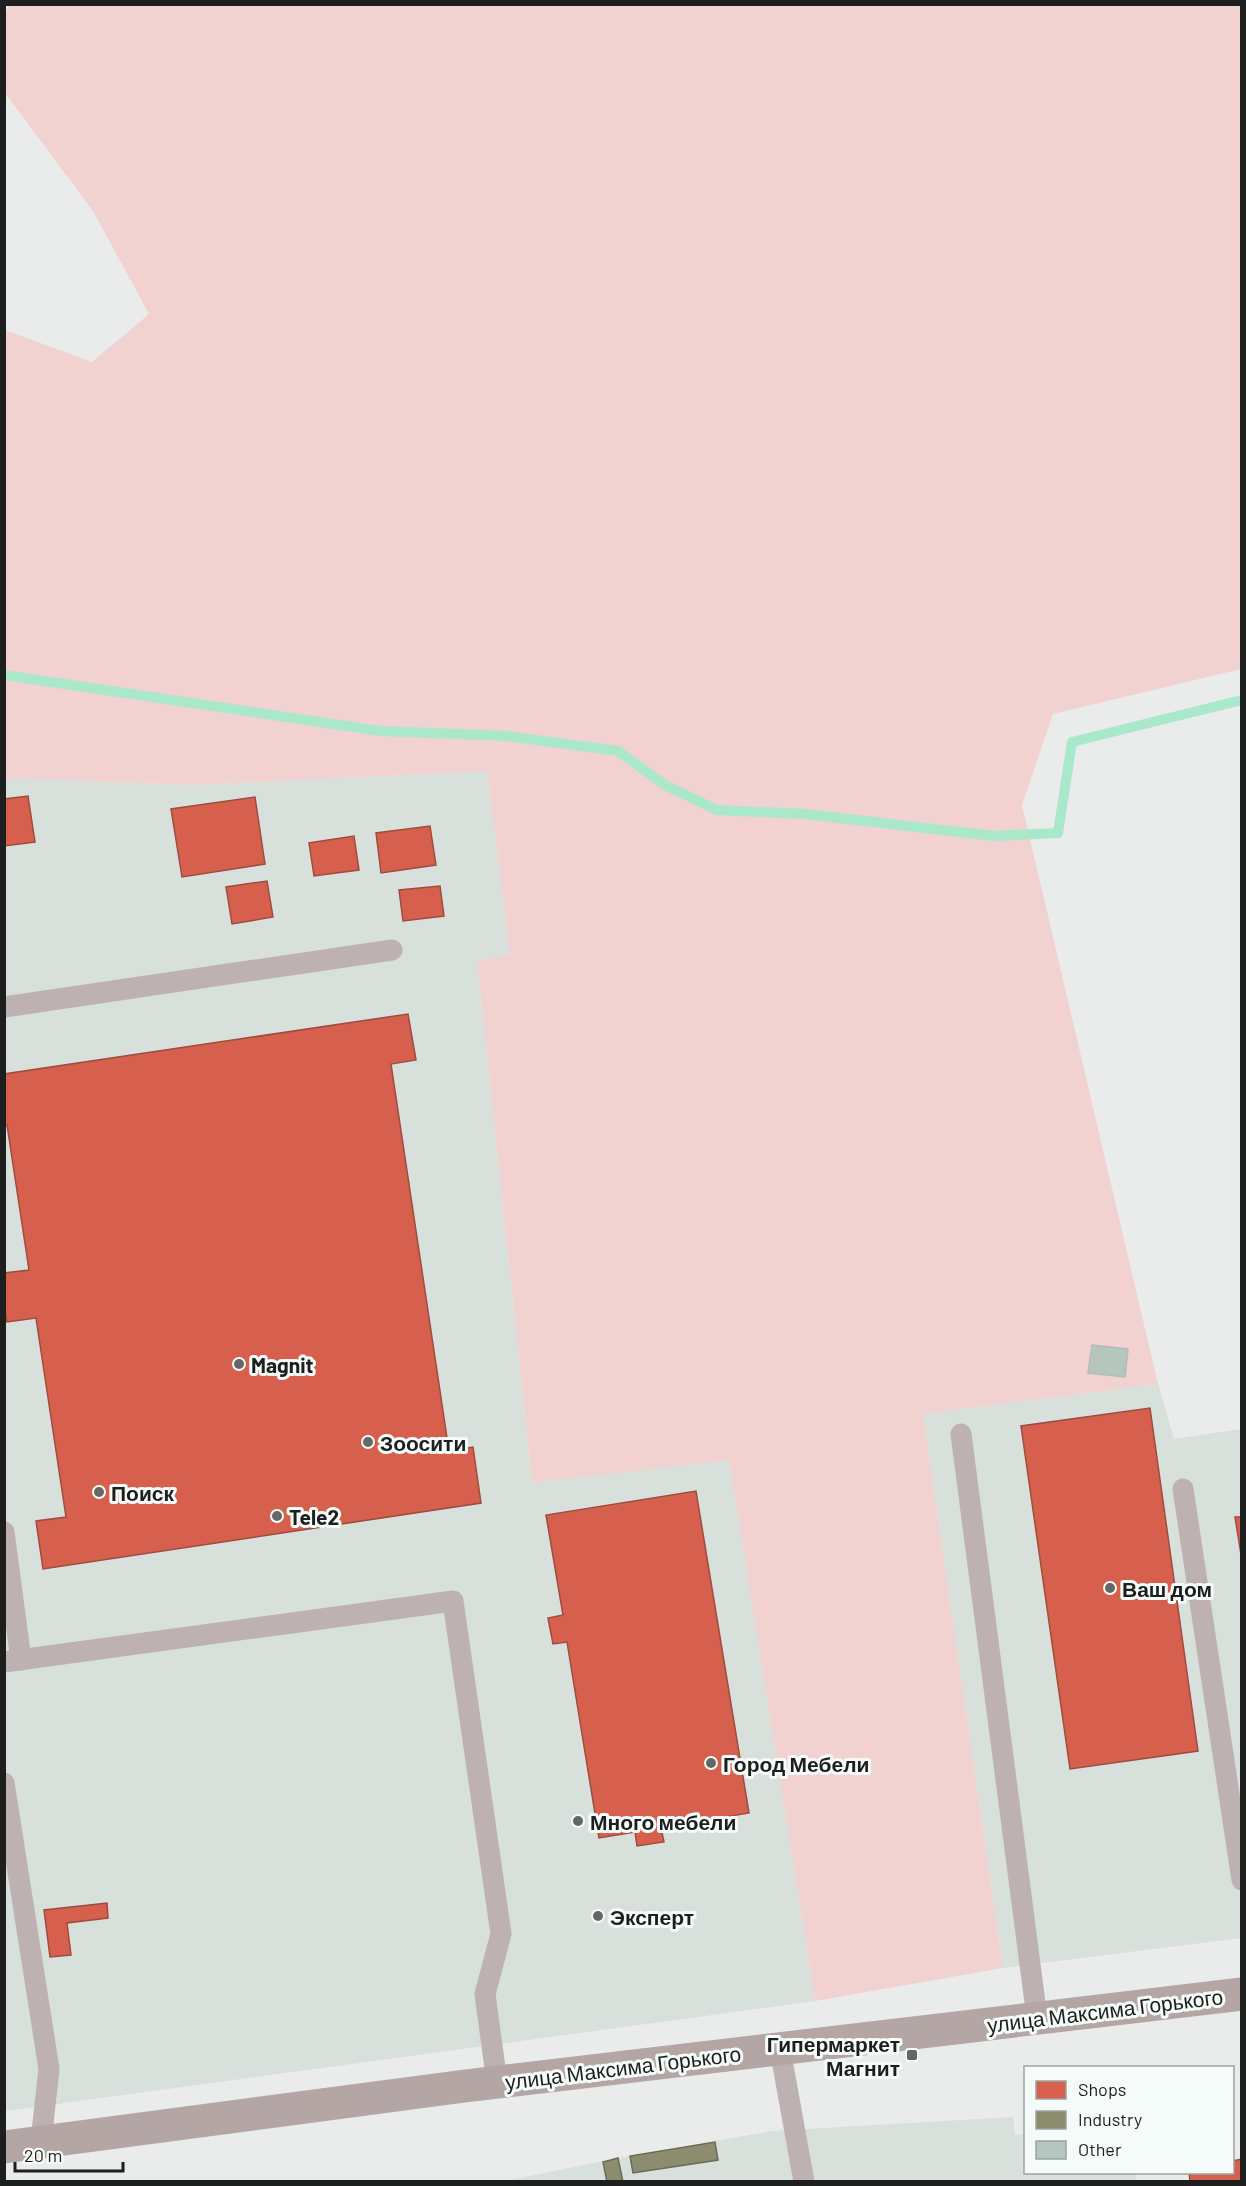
<svg xmlns="http://www.w3.org/2000/svg" width="1246" height="2186" viewBox="0 0 1246 2186" font-family="Barlow,sans-serif">
	<style>
		.built { fill: #d7e0db }
		.green { fill: #f1d2d0 }
		.shops { fill: #d6604d; stroke: #9e4c3f; stroke-width: 1.5 }
		.industry { fill: #8c8c6e; stroke: #6b6b56; stroke-width: 1.5 }
		.lines { fill: none; stroke-linecap: round; stroke-linejoin: round }
		.stream { stroke: #a9e8cb; stroke-width: 10 }
		.building { fill: #b4c6be; stroke: #b8bab8; stroke-width: 1.5 }
		.lane { stroke: #bdb1b1; stroke-width: 21 }
		.secondary { stroke: #b3a6a5; stroke-width: 33 }
		.poi-dot { fill: #646765; stroke: #f5fbf8; stroke-width: 2 }
		.labels { text-anchor: middle; dominant-baseline: central; stroke-width: 6; stroke-linejoin: round; paint-order: stroke }
		.poi-label { font-size: 21px; font-weight: bold; fill: #1d1f1e; stroke: #f5fbf8; text-anchor: start }
		.street-label { font-size: 21px; fill: #1d1f1e; stroke: #f5fbf8 }
	</style>
	<rect width="100%" height="100%" fill="#e9ecea"/>
	<g class="built">
		<polygon points="487,771 510,955 477,961 532,1483 729,1459 815,2001 5,2111 5,778 194,785"/>
		<polygon points="1158,1384 1174,1439 1241,1429 1241,1938 1003,1968 923,1414"/>
		<polygon points="1013,2117 1015,2135 1025,2134 1026,2172 1135,2173 1136,2181 501,2182 618,2158 772,2131"/>
	</g>
	<polygon class="green" points="10,5 1241,5 1241,669 1053,714 1022,805 1158,1384 923,1414 1003,1968 815,2001 729,1460 532,1483 477,961 510,955 487,771 194,785 5,778 5,330 92,362 149,314 93,211 5,93 5,12"/>
	<g class="shops">
		<polygon points="28,796 35,842 4,846 4,799"/>
		<polygon points="255,797 265,864 182,877 171,809"/>
		<polygon points="430,826 436,865 381,873 376,833"/>
		<polygon points="354,836 359,870 314,876 309,843"/>
		<polygon points="267,881 273,917 232,924 226,887"/>
		<polygon points="440,886 444,916 403,921 399,890"/>
		<polygon points="408,1014 416,1060 391,1064 449,1451 473,1447 481,1503 43,1569 36,1521 66,1517 36,1318 7,1322 4,1308 4,1273 29,1270 7,1125 4,1125 4,1074"/>
		<polygon points="1150,1408 1198,1751 1070,1769 1021,1426"/>
		<polygon points="696,1491 749,1813 661,1828 664,1842 637,1846 635,1832 599,1838 567,1642 553,1644 548,1618 563,1615 546,1515"/>
		<polygon points="1235,1517 1242,1517 1242,1561"/>
		<polygon points="107,1903 108,1918 67,1923 71,1955 50,1957 44,1910"/>
		<polygon points="1242,2159 1242,2182 1190,2182 1189,2172 1232,2172 1232,2161"/>
	</g>
	<g class="industry">
		<polygon points="715,2142 718,2160 633,2173 630,2156"/>
		<polygon points="618,2158 623,2182 607,2182 603,2162"/>
	</g>
	<g class="lines">
		<polyline class="stream" points="4,675 380,731 506,736 618,751 665,785 717,810 805,814 994,836 1058,833 1072,742 1242,700"/>
	</g>
	<polygon class="building" points="1092,1345 1128,1349 1125,1377 1088,1373"/>
	<g class="lines">
		<g class="lane">
			<polyline points="4,1007 392,950"/>
			<polyline points="961,1434 1037,2018"/>
			<polyline points="1183,1489 1242,1880"/>
			<polyline points="4,1532 21,1660"/>
			<polyline points="4,1662 453,1601 501,1934 485,1994 497,2083"/>
			<polyline points="4,1783 49,2069 41,2141"/>
			<polyline points="780,2049 804,2182"/>
		</g>
		<polyline class="secondary" points="4,2147 465,2086 1242,1994"/>
	</g>
	<g class="poi-dot">
		<circle cx="239" cy="1364" r="6"/>
		<circle cx="368" cy="1442" r="6"/>
		<circle cx="99" cy="1492" r="6"/>
		<circle cx="277" cy="1516" r="6"/>
		<circle cx="1110" cy="1588" r="6"/>
		<circle cx="711" cy="1763" r="6"/>
		<circle cx="578" cy="1821" r="6"/>
		<circle cx="598" cy="1916" r="6"/>
		<rect x="906" y="2049" width="12" height="12" rx="3"/>
	</g>
	<g class="labels">
		<g class="poi-label">
			<text x="251" y="1364">Magnit</text>
			<text x="380" y="1442">Зоосити</text>
			<text x="111" y="1492">Поиск</text>
			<text x="289" y="1516">Tele2</text>
			<text x="1122" y="1588">Ваш дом</text>
			<text x="723" y="1763">Город Мебели</text>
			<text x="590" y="1821">Много мебели</text>
			<text x="610" y="1916">Эксперт</text>
			<text x="900" y="2043" text-anchor="end">Гипермаркет<tspan x="900" dy="24">Магнит</tspan></text>
		</g>
		<g class="street-label">
			<text transform="translate(1105 2010) rotate(-7)">улица Максима Горького</text>
			<text transform="translate(623 2067) rotate(-7)">улица Максима Горького</text>
		</g>
	</g>
	<rect width="1246" height="2186" fill="none" stroke="#1d1f1e" stroke-width="12"/>
	<rect x="1024" y="2066" width="210" height="108" fill="#f5fbf8" stroke="#9fa3a1" stroke-width="1.5"/>
	<rect x="1036" y="2081" width="30" height="18" fill="#d6604d" stroke="#9fa3a1" stroke-width="1.5"/>
	<text x="1078" y="2096" font-size="18" fill="#1d1f1e">Shops</text>
	<rect x="1036" y="2111" width="30" height="18" fill="#8c8c6e" stroke="#9fa3a1" stroke-width="1.5"/>
	<text x="1078" y="2126" font-size="18" fill="#1d1f1e">Industry</text>
	<rect x="1036" y="2141" width="30" height="18" fill="#b4c6be" stroke="#9fa3a1" stroke-width="1.5"/>
	<text x="1078" y="2156" font-size="18" fill="#1d1f1e">Other</text>
	<path d="M15 2162v9h108v-9" fill="none" stroke="#1d1f1e" stroke-width="3"/>
	<text x="24" y="2162" font-size="18" fill="#1d1f1e" stroke="#f5fbf8" stroke-width="4.5" paint-order="stroke">20 m</text>
</svg>
